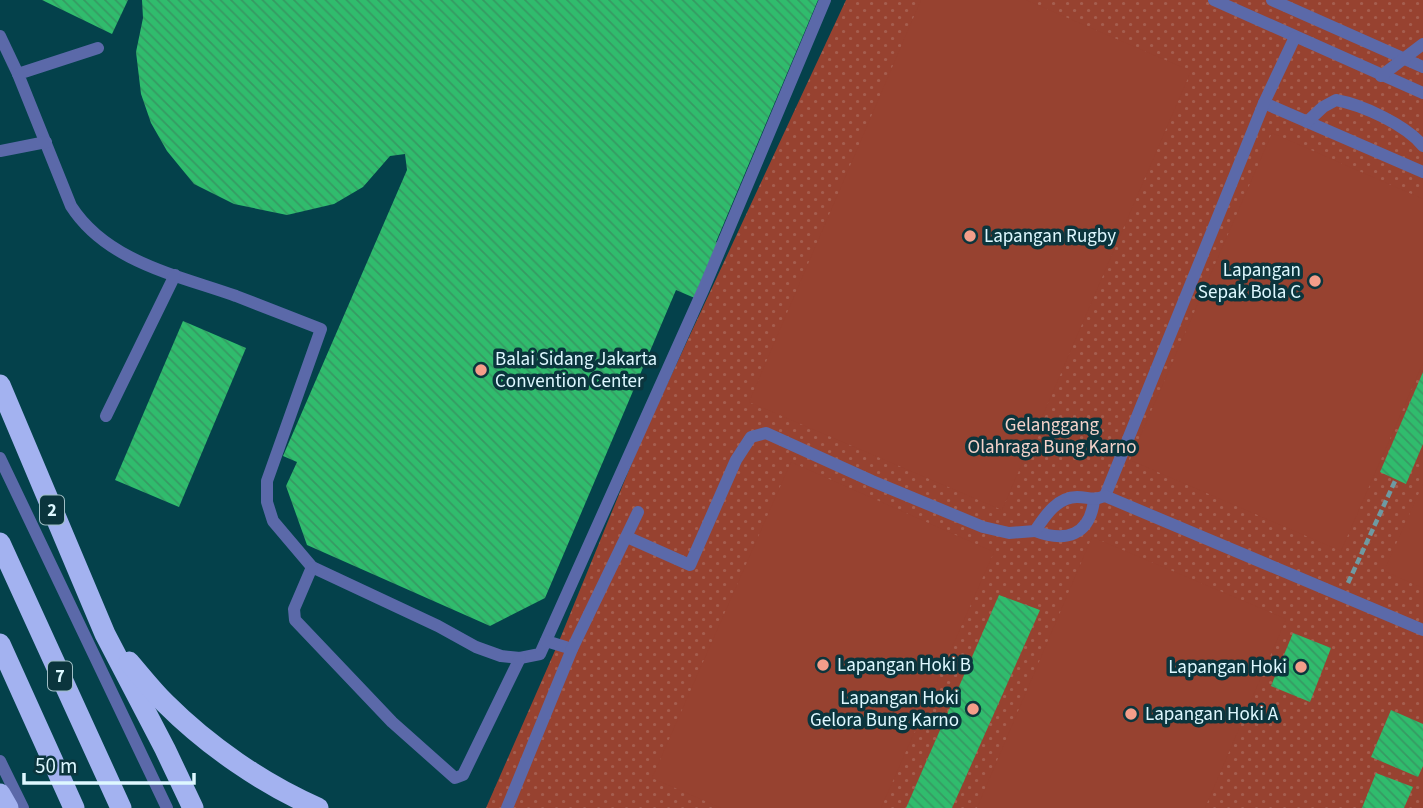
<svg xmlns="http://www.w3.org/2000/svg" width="1423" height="808" viewBox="0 0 1423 808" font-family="'Source Sans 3',sans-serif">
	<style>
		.park { fill: url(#park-dots) }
		.pitch { fill: #974230 }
		.building { fill: url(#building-back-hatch) }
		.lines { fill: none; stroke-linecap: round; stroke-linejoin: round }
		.path { stroke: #6e9aa2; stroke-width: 4.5; stroke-dasharray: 7 3.5; stroke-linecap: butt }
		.lane { stroke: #5b69a9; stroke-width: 12 }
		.highway { stroke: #a3b2f0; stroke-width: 21 }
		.poi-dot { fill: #f49e8a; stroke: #0b353d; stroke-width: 2.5 }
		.labels { text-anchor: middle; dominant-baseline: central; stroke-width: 7; stroke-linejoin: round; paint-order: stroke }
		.shield { fill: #0b353d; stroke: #9fbec5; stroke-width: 2 }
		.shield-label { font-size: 18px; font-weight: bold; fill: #def8ff }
		.poi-label { font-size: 19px; fill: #def8ff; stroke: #0b353d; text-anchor: start }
		.park-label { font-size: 19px; fill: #f4d3cb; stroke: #0b353d }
	</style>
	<defs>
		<pattern id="park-dots" width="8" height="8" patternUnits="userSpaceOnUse" patternTransform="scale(1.75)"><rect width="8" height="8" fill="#974230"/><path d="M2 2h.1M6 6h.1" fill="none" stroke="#a55e4f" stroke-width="1.8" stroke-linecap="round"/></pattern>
		<pattern id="building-back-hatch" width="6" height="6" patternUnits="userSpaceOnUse" patternTransform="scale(1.75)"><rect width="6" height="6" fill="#30bc6d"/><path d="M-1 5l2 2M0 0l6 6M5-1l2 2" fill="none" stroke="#369a63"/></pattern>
	</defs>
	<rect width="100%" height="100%" fill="#04414b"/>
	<polygon class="park" points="846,0 1423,0 1423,808 486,808 557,646 642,438"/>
	<g class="pitch">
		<polygon points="921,0 1026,0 1191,71 1002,510 749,402"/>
		<polygon points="1272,133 1423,199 1423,363 1341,551 1130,460"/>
		<polygon points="791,462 994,552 881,808 721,808 652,778"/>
		<polygon points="1423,484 1423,588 1384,571"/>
		<polygon points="1092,537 1286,619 1205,808 977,808"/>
	</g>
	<g class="building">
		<polygon points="42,0 128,0 112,34"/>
		<polygon points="142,0 818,0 716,242 720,244 697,299 676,290 545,598 490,626 307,545 286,486 297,462 283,456 407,170 405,154 390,156 363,187 334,204 287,215 234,204 194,184 167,151 151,123 141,94 136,52 143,18"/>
		<polygon points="183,321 246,348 179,507 115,480"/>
		<polygon points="1423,372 1423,444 1406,484 1380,472"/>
		<polygon points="999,595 1040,610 952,808 906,808"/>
		<polygon points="1293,633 1331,648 1310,702 1271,686"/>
		<polygon points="1391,710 1423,724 1423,766 1418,777 1371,757"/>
		<polygon points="1376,773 1413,787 1404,808 1362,808"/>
	</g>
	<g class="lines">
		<polyline class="path" points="1348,583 1396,479"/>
		<g class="lane">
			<polyline points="1214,0 1423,93"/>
			<polyline points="1272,0 1423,67"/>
			<polyline points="0,36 18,74"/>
			<path d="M98 48 18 74 71 206C107 262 177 275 236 296 265 307 293 318 321 329L267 481V502L273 521 312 567 438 626 476 647 501 656 520 658 540 654 704 288 825 0"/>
			<polyline points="1381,76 1423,44"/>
			<polyline points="1264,103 1423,172"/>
			<path d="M1307 122 1323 107 1336 100C1363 105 1406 125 1423 146"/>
			<polyline points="0,151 46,142"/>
			<polyline points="106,416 175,275"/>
			<polyline points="0,458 167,808"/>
			<polyline points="1105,496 1264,103 1295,37"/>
			<path d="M1035 531C1066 543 1090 535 1094 500"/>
			<path d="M627 537 690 565 736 460 751 437 766 433 872 481 983 527 1009 533 1035 531C1045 516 1057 497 1077 497 1089 497 1092 501 1105 496L1423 630"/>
			<polyline points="312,567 294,609 295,620 392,722 455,778 463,775 520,658"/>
			<polyline points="546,641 572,649"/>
			<polyline points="0,761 23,808"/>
			<polyline points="507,808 572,649 638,512"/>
		</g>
		<g class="highway">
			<polyline points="0,385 105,634 165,749 193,808"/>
			<polyline points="0,543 121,808"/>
			<polyline points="0,644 74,808"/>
			<path d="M129 662C141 676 152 690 165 703 208 746 263 784 318 808"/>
			<polyline points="0,794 8,808"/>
		</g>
	</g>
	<g class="poi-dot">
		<circle cx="970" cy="236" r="7"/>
		<circle cx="1315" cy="281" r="7"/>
		<circle cx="481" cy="370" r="7"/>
		<circle cx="823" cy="665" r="7"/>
		<circle cx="1301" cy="667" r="7"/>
		<circle cx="973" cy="709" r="7"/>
		<circle cx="1131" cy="714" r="7"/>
	</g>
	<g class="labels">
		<g class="shield">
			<rect x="40" y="495.5" width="24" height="29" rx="5"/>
			<rect x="48" y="661.5" width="24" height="29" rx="5"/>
		</g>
		<g class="shield-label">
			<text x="52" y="510">2</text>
			<text x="60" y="676">7</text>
		</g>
		<g class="poi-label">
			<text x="984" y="236">Lapangan Rugby</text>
			<text x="1301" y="270" text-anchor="end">Lapangan<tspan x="1301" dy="22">Sepak Bola C</tspan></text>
			<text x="495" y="359">Balai Sidang Jakarta<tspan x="495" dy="22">Convention Center</tspan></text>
			<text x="837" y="665">Lapangan Hoki B</text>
			<text x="1287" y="667" text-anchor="end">Lapangan Hoki</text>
			<text x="959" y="698" text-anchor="end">Lapangan Hoki<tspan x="959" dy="22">Gelora Bung Karno</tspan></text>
			<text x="1145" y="714">Lapangan Hoki A</text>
		</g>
		<g class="park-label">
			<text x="1052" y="425">Gelanggang<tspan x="1052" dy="22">Olahraga Bung Karno</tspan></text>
		</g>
	</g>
	<path d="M24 773v10h170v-10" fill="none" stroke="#def8ff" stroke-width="3.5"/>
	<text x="35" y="773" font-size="21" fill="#def8ff" stroke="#0b353d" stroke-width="5" paint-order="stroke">50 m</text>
</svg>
